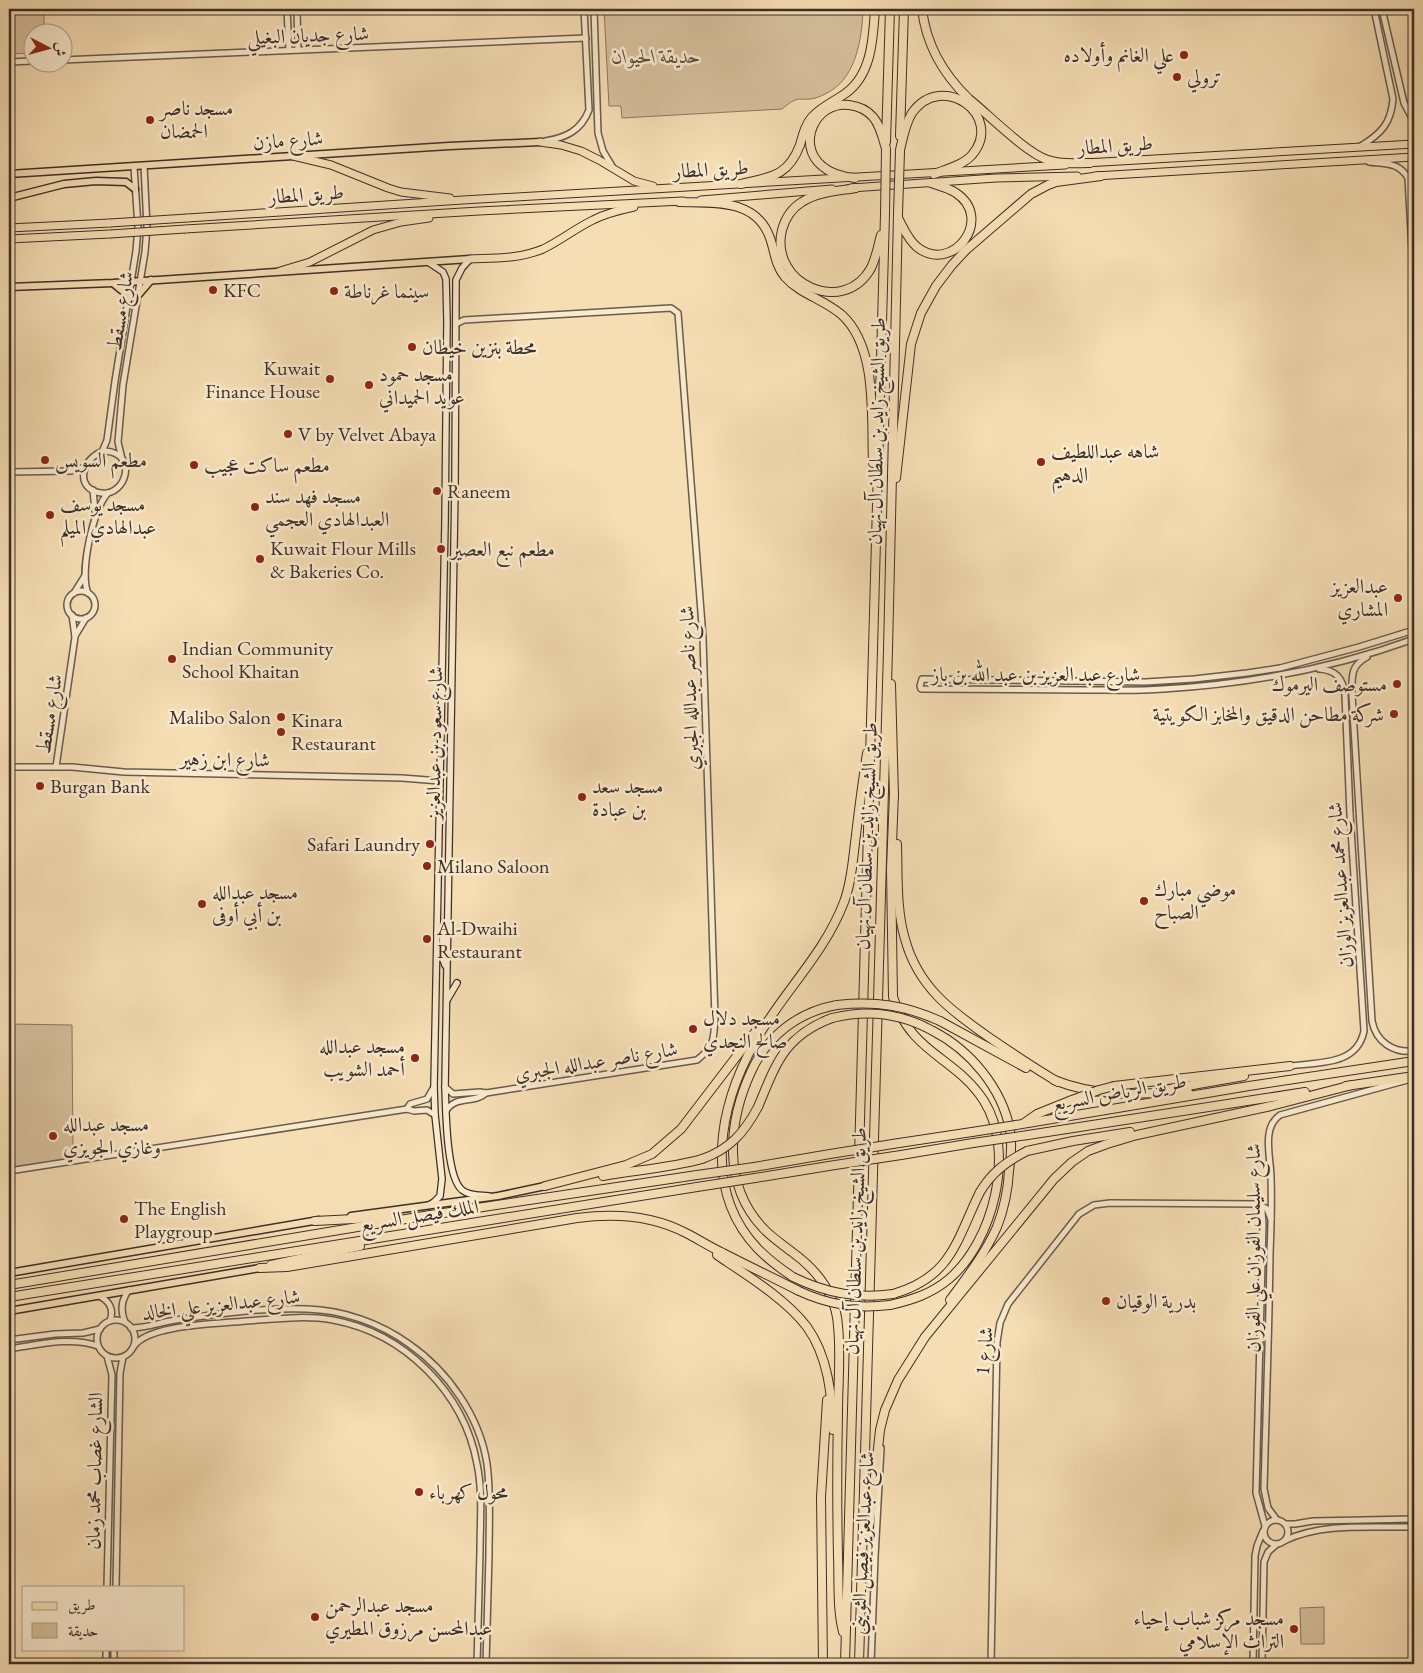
<svg xmlns="http://www.w3.org/2000/svg" width="1423" height="1673" viewBox="0 0 1423 1673" font-family="'EB Garamond',Amiri,serif">
	<style>
		.green { fill: #d6c09d; stroke: #897864 }
		.lines { fill: none; stroke-linecap: round; stroke-linejoin: round }
		.tertiary-casing { stroke: #6a5b4c; stroke-width: 8 }
		.secondary-casing { stroke: #3c2f2a; stroke-width: 8 }
		.primary-casing { stroke: #3c2f2a; stroke-width: 9 }
		.trunk-casing { stroke: #3c2f2a; stroke-width: 9 }
		.motorway-casing { stroke: #3c2f2a; stroke-width: 10 }
		.tertiary { stroke: #f9eace; stroke-width: 5 }
		.secondary { stroke: #f9eace; stroke-width: 5.5 }
		.primary { stroke: #f6deb4; stroke-width: 6 }
		.trunk { stroke: #f6deb4; stroke-width: 7 }
		.motorway { stroke: #f6deb4; stroke-width: 8 }
		.trunk-bridge-casing { stroke: #3c2f2a; stroke-width: 9; stroke-linecap: butt }
		.motorway-bridge-casing { stroke: #3c2f2a; stroke-width: 10; stroke-linecap: butt }
		.trunk-bridge { stroke: #f6deb4; stroke-width: 7 }
		.motorway-bridge { stroke: #f6deb4; stroke-width: 8 }
		.poi-dot { fill: #8f2418; stroke: #f9eace; stroke-width: 2 }
		.labels { text-anchor: middle; dominant-baseline: central; stroke-width: 5; stroke-linejoin: round; paint-order: stroke }
		.street-label { font-size: 20px; fill: #3c2f2a; stroke: #f9eace }
		.poi-label { font-size: 20px; fill: #3c2f2a; stroke: #f9eace; text-anchor: start }
		.park-label { font-size: 20px; font-style: italic; fill: #5b4c41; stroke: #f9eace }
	</style>
	<rect width="100%" height="100%" fill="#f6deb4"/>
	<filter id="stains"><feTurbulence type="fractalNoise" baseFrequency=".004" numOctaves="4"/><feColorMatrix values="0 0 0 0 .2 0 0 0 0 .09 0 0 0 0 .02 0 0 0 .5 -.17"/></filter>
	<radialGradient id="worn" r=".72"><stop offset=".6" stop-color="#630" stop-opacity="0"/><stop offset="1" stop-color="#630" stop-opacity=".3"/></radialGradient>
	<g class="green">
		<polygon points="9,9 44,9 44,32 32,32 32,53 9,54"/>
		<path d="M604 9H863C862 39 856 80 825 94 821 96 815 99 810 99 806 100 799 98 795 100 790 102 786 106 782 109L622 118 621 106H609Z"/>
		<polygon points="9,1024 72,1025 73,1159 9,1171"/>
		<polygon points="1324,1607 1324,1644 1301,1644 1300,1608"/>
	</g>
	<g class="lines">
		<defs>
			<g id="tertiary">
				<polyline points="287,9 289,50"/>
				<polyline points="297,9 298,50"/>
				<polyline points="594,9 598,133 603,151 612,166"/>
				<polyline points="1382,9 1404,103 1414,122"/>
				<polyline points="62,60 586,38"/>
				<polyline points="9,62 32,61"/>
				<path d="M545 141C565 138 581 131 589 110L584 9"/>
				<path d="M1361 146C1382 133 1391 123 1393 99L1374 9"/>
				<path d="M1369 162C1385 164 1399 162 1408 178L1414 286"/>
				<polyline points="1412,190 1414,204"/>
				<path d="M105 451C139 453 126 497 101 493 73 489 82 456 105 451Z"/>
				<polyline points="102,452 107,440 115,381 136,251 138,227 134,167"/>
				<polyline points="122,459 118,442 123,385 145,252 147,227 144,166"/>
				<polyline points="9,472 71,471 85,467"/>
				<polyline points="93,490 95,511"/>
				<circle cx="81" cy="605" r="14"/>
				<polyline points="74,593 84,577"/>
				<path d="M88 593C79 574 93 508 108 493"/>
				<path d="M1414 630 1359 647 1280 668 1247 673 1194 679 1146 682 922 679 920 686 921 689C975 689 1029 690 1084 690 1110 690 1137 691 1163 689 1249 684 1334 668 1414 639"/>
				<polyline points="75,636 86,618"/>
				<path d="M1367 657C1350 666 1352 677 1352 695L1372 1021C1376 1042 1393 1053 1414 1051"/>
				<polyline points="9,767 72,767 124,772 402,778 440,781"/>
				<polyline points="56,767 75,637 72,615"/>
				<path d="M1290 1066C1318 1062 1357 1066 1364 1031L1350 814 1345 695C1343 678 1336 670 1319 669"/>
				<path d="M445 1087 453 1094 480 1092 486 1093 697 1060C714 1047 714 1039 715 1018L703 638 678 313 671 308 464 320 456 324"/>
				<polyline points="407,1109 410,1104 427,1099 434,1087"/>
				<path d="M446 1111C455 1095 475 1104 486 1093"/>
				<polyline points="9,1171 407,1109 414,1111 427,1110 435,1115"/>
				<polyline points="1256,1206 1262,1211 1263,1224 1256,1493 1265,1526"/>
				<path d="M99 1296C110 1301 114 1310 110 1321"/>
				<circle cx="116" cy="1339" r="19"/>
				<path d="M125 1322C120 1310 121 1300 129 1290"/>
				<path d="M131 1328C147 1328 161 1322 176 1320 216 1314 266 1307 307 1309 343 1310 380 1323 409 1344 448 1371 480 1417 487 1464 491 1494 489 1525 489 1555 488 1591 487 1628 486 1664"/>
				<polyline points="9,1340 55,1334 83,1333 100,1329"/>
				<path d="M134 1346C149 1324 220 1324 246 1321 275 1319 304 1315 333 1320 404 1333 464 1392 477 1464 483 1492 480 1522 480 1551 479 1588 478 1626 477 1664"/>
				<path d="M9 1349C37 1345 70 1336 98 1346"/>
				<circle cx="1276" cy="1532" r="12"/>
				<path d="M1277 1520 1268 1508 1264 1489C1266 1411 1269 1332 1270 1254 1271 1229 1272 1204 1271 1178 1271 1158 1261 1128 1280 1115L1411 1079"/>
				<polyline points="1285,1524 1295,1524 1313,1521 1414,1519"/>
				<path d="M1284 1541C1322 1522 1372 1528 1414 1527"/>
				<polyline points="107,1587 112,1375 107,1356"/>
				<polyline points="116,1587 120,1373 123,1357"/>
				<polyline points="106,1664 106,1649"/>
				<polyline points="114,1664 114,1649"/>
				<polyline points="871,1664 875,1557 881,1448"/>
				<polyline points="991,1664 997,1342 1000,1323 1008,1304 1079,1214 1094,1205 1110,1203 1258,1204 1267,1209 1271,1219"/>
				<polyline points="1253,1664 1255,1556 1257,1546 1263,1531"/>
				<polyline points="1262,1664 1264,1562 1268,1552 1277,1544"/>
			</g>
			<g id="secondary">
				<path d="M470 259 462 268 456 280 455 486 445 1087C446 1109 446 1177 462 1190 469 1196 480 1195 489 1196"/>
				<polyline points="428,262 443,272 446,279 447,321 445,522 434,1087 435,1115 442,1179 440,1196 434,1202 429,1205"/>
				<polyline points="437,933 441,933 443,936 442,957 445,965"/>
				<polyline points="447,1000 457,983"/>
			</g>
			<g id="primary">
				<polyline points="9,174 449,146 540,142"/>
				<polyline points="9,198 64,184 96,181 126,182 135,189"/>
				<polyline points="114,284 125,293 128,300"/>
				<polyline points="9,287 113,283 470,259"/>
				<polyline points="139,294 151,280"/>
				<polyline points="351,1216 498,1196 545,1186"/>
				<polyline points="9,1273 319,1220"/>
				<polyline points="9,1311 260,1268"/>
			</g>
			<g id="trunk">
				<polyline points="540,142 561,145 581,151 599,160 634,181 653,186"/>
				<polyline points="293,156 331,165 388,188 401,192 450,198"/>
				<polyline points="1085,163 1414,144"/>
				<polyline points="1095,176 1414,157"/>
				<polyline points="851,188 996,178 1077,176"/>
				<polyline points="701,200 832,189"/>
				<polyline points="187,218 463,200 1065,165"/>
				<polyline points="9,228 110,223"/>
				<polyline points="185,229 479,211 683,201"/>
				<polyline points="9,239 110,234"/>
				<path d="M470 259C493 258 520 259 543 249 560 241 576 228 593 220 606 213 620 210 634 207"/>
				<polyline points="280,271 310,262 373,230 401,222 429,218"/>
			</g>
			<g id="motorway">
				<path d="M922 9C926 44 944 75 969 99 989 115 1026 153 1048 160 1061 165 1076 163 1090 163"/>
				<polyline points="900,136 904,9"/>
				<polyline points="886,142 890,9"/>
				<path d="M900 150C903 138 905 124 912 113 942 70 1005 116 972 155 963 165 947 169 934 174"/>
				<path d="M855 178C844 177 831 174 822 166 796 145 815 101 849 105 857 106 867 110 873 117 880 125 883 138 886 149"/>
				<path d="M741 184C770 177 788 177 800 145 803 135 805 125 812 117 822 106 835 101 846 93 872 74 873 38 875 9"/>
				<path d="M856 188C838 191 817 192 802 202 792 208 785 219 782 230 769 284 844 317 871 268 876 258 878 246 881 235"/>
				<path d="M679 202C713 203 756 198 770 238 775 252 775 265 785 277 800 294 825 300 842 315 878 348 871 418 873 463"/>
				<path d="M898 218C903 227 908 240 917 247 952 275 995 219 956 193 949 188 940 186 931 183"/>
				<polyline points="896,478 911,344 921,313 936,286 952,265 966,250 1031,194 1048,185 1056,182 1101,176"/>
				<polyline points="891,684 894,797"/>
				<path d="M897 844C898 875 896 909 905 939 918 987 951 1011 990 1038 1012 1053 1034 1068 1058 1082"/>
				<path d="M837 1005C798 1012 767 1036 751 1072 728 1122 722 1185 763 1228 771 1237 782 1244 792 1252 817 1270 836 1294 838 1326 841 1355 838 1384 838 1413 837 1461 837 1509 838 1557 839 1582 837 1608 843 1632"/>
				<polyline points="940,1021 1026,1068"/>
				<path d="M933 1031C970 1050 1002 1088 1010 1130 1012 1143 1011 1158 1009 1171 1008 1190 1004 1209 997 1227 985 1254 967 1277 950 1300"/>
				<path d="M1054 1080C1099 1098 1141 1094 1188 1092"/>
				<polyline points="1114,1086 1290,1066"/>
				<polyline points="1346,1086 1414,1076"/>
				<polyline points="1170,1089 1244,1076"/>
				<path d="M758 1107C776 1064 784 1036 832 1018"/>
				<polyline points="1024,1123 1037,1114 1072,1100"/>
				<polyline points="1016,1125 1249,1086 1414,1061"/>
				<polyline points="1028,1135 1305,1092"/>
				<polyline points="899,1143 972,1132"/>
				<polyline points="1027,1151 1073,1141 1130,1132"/>
				<polyline points="901,1155 973,1143"/>
				<polyline points="754,1167 830,1154"/>
				<path d="M603 1176C636 1170 670 1168 702 1159"/>
				<polyline points="755,1178 835,1165"/>
				<polyline points="545,1186 626,1165 652,1154 681,1129 756,1031"/>
				<polyline points="315,1221 393,1217"/>
				<path d="M717 1255C745 1274 786 1299 807 1327 828 1356 832 1395 833 1430"/>
				<polyline points="271,1265 360,1246"/>
				<path d="M260 1268 287 1267 577 1218C614 1213 652 1215 686 1233 698 1239 710 1247 723 1253 748 1266 774 1278 799 1291"/>
				<path d="M793 1277C781 1269 769 1260 758 1249 702 1190 719 1106 755 1042 782 993 824 955 844 902 852 881 853 857 856 835 859 808 863 780 867 753"/>
				<polyline points="9,1285 430,1215 697,1175"/>
				<path d="M893 1294C952 1277 956 1241 980 1192"/>
				<polyline points="9,1297 697,1187"/>
				<path d="M890 1305C912 1300 931 1294 949 1279 993 1242 1016 1152 984 1101 956 1057 911 1054 893 997L891 869 894 793"/>
				<polyline points="866,1538 870,1522 880,1430 885,1410 898,1380 925,1337 1054,1179 1072,1162 1088,1151 1107,1144 1137,1135 1271,1106 1352,1085"/>
				<polyline points="823,1664 821,1497 827,1400"/>
				<polyline points="845,1664 885,214"/>
				<polyline points="859,1664 888,650 898,214"/>
			</g>
		</defs>
		<use href="#tertiary" class="tertiary-casing"/>
		<use href="#secondary" class="secondary-casing"/>
		<use href="#primary" class="primary-casing"/>
		<use href="#trunk" class="trunk-casing"/>
		<use href="#motorway" class="motorway-casing"/>
		<use href="#tertiary" class="tertiary"/>
		<use href="#secondary" class="secondary"/>
		<use href="#primary" class="primary"/>
		<use href="#trunk" class="trunk"/>
		<use href="#motorway" class="motorway"/>
		<defs>
			<g id="trunk-bridge">
				<polyline points="110,223 187,218"/>
				<polyline points="110,234 185,229"/>
			</g>
			<g id="motorway-bridge">
				<polyline points="885,214 886,149"/>
				<polyline points="898,214 900,151"/>
				<path d="M837 1005C876 1001 904 1005 940 1021"/>
				<path d="M832 1018C868 1009 901 1013 933 1031"/>
				<polyline points="1072,1100 1099,1090 1114,1086"/>
				<polyline points="972,1132 1016,1125"/>
				<polyline points="973,1143 1028,1135"/>
				<polyline points="830,1154 899,1143"/>
				<path d="M702 1159C730 1149 744 1133 758 1107"/>
				<polyline points="835,1165 901,1155"/>
				<polyline points="697,1175 754,1167"/>
				<polyline points="697,1187 755,1178"/>
				<path d="M980 1192C992 1172 1006 1162 1027 1151"/>
				<path d="M793 1277C826 1293 857 1299 893 1294"/>
				<path d="M799 1291C829 1305 857 1309 890 1305"/>
			</g>
		</defs>
		<use href="#trunk-bridge" class="trunk-bridge-casing"/>
		<use href="#motorway-bridge" class="motorway-bridge-casing"/>
		<use href="#trunk-bridge" class="trunk-bridge"/>
		<use href="#motorway-bridge" class="motorway-bridge"/>
	</g>
	<g class="poi-dot">
		<circle cx="1184" cy="55" r="5"/>
		<circle cx="1177" cy="77" r="5"/>
		<circle cx="150" cy="120" r="5"/>
		<circle cx="213" cy="290" r="5"/>
		<circle cx="334" cy="291" r="5"/>
		<circle cx="412" cy="347" r="5"/>
		<circle cx="330" cy="379" r="5"/>
		<circle cx="369" cy="385" r="5"/>
		<circle cx="288" cy="434" r="5"/>
		<circle cx="45" cy="460" r="5"/>
		<circle cx="1041" cy="462" r="5"/>
		<circle cx="194" cy="465" r="5"/>
		<circle cx="437" cy="491" r="5"/>
		<circle cx="255" cy="507" r="5"/>
		<circle cx="50" cy="515" r="5"/>
		<circle cx="441" cy="549" r="5"/>
		<circle cx="260" cy="559" r="5"/>
		<circle cx="1398" cy="598" r="5"/>
		<circle cx="172" cy="659" r="5"/>
		<circle cx="1397" cy="684" r="5"/>
		<circle cx="1394" cy="714" r="5"/>
		<circle cx="281" cy="717" r="5"/>
		<circle cx="281" cy="732" r="5"/>
		<circle cx="40" cy="786" r="5"/>
		<circle cx="582" cy="797" r="5"/>
		<circle cx="430" cy="844" r="5"/>
		<circle cx="427" cy="866" r="5"/>
		<circle cx="1144" cy="901" r="5"/>
		<circle cx="202" cy="904" r="5"/>
		<circle cx="427" cy="939" r="5"/>
		<circle cx="693" cy="1029" r="5"/>
		<circle cx="415" cy="1058" r="5"/>
		<circle cx="53" cy="1136" r="5"/>
		<circle cx="124" cy="1219" r="5"/>
		<circle cx="1106" cy="1301" r="5"/>
		<circle cx="419" cy="1492" r="5"/>
		<circle cx="315" cy="1617" r="5"/>
		<circle cx="1294" cy="1629" r="5"/>
	</g>
	<g class="labels">
		<g class="street-label">
			<text transform="translate(308 35) rotate(-2)">شارع جديان البغيلي</text>
			<text transform="translate(288 140) rotate(-4)">شارع مازن</text>
			<text transform="translate(1115 145) rotate(-4)">طريق المطار</text>
			<text transform="translate(711 169) rotate(-3)">طريق المطار</text>
			<text transform="translate(306 194) rotate(-4)">طريق المطار</text>
			<text transform="translate(120 311) rotate(-81)">شارع مسقط</text>
			<text transform="translate(876 431) rotate(-89)">طريق الشيخ زايد بن سلطان آل نهيان</text>
			<text x="1036" y="674">شارع عبد العزيز بن عبد الله بن باز</text>
			<text transform="translate(689 688) rotate(-92)">شارع ناصر عبدالله الجبري</text>
			<text transform="translate(49 714) rotate(-81)">شارع مسقط</text>
			<text transform="translate(434 743) rotate(-89)">شارع سعود بن عبدالعزيز</text>
			<text transform="translate(225 759) rotate(1)">شارع ابن زهير</text>
			<text transform="translate(866 836) rotate(-88)">طريق الشيخ زايد بن سلطان آل نهيان</text>
			<text transform="translate(1340 885) rotate(-94)">شارع محمد عبدالعزيز الوزان</text>
			<text transform="translate(596 1061) rotate(-9)">شارع ناصر عبدالله الجبري</text>
			<text transform="translate(1119 1092) rotate(-10)">طريق الرياض السريع</text>
			<text transform="translate(419 1215) rotate(-9)">الملك فيصل السريع</text>
			<text transform="translate(855 1241) rotate(-88)">طريق الشيخ زايد بن سلطان آل نهيان</text>
			<text transform="translate(1253 1248) rotate(-90)">شارع سليمان الفوزان علي الفوزان</text>
			<text transform="translate(221 1304) rotate(-6)">شارع عبدالعزيز علي الخالد</text>
			<text transform="translate(984 1351) rotate(-85)">شارع 1</text>
			<text transform="translate(94 1471) rotate(-89)">الشارع غصاب محمد زمان</text>
			<text transform="translate(862 1543) rotate(-87)">شارع عبدالعزيز فيصل الثويني</text>
		</g>
		<g class="poi-label">
			<text x="1174" y="55" text-anchor="end">علي الغانم وأولاده</text>
			<text x="1187" y="77">ترولي</text>
			<text x="160" y="108">مسجد ناصر<tspan x="160" dy="23">الحمضان</tspan></text>
			<text x="223" y="290">KFC</text>
			<text x="344" y="291">سينما غرناطة</text>
			<text x="422" y="347">محطة بنزين خيطان</text>
			<text x="320" y="368" text-anchor="end">Kuwait<tspan x="320" dy="23">Finance House</tspan></text>
			<text x="379" y="374">مسجد حمود<tspan x="379" dy="23">عويد الحميداني</tspan></text>
			<text x="298" y="434">V by Velvet Abaya</text>
			<text x="1051" y="451">شاهه عبداللطيف<tspan x="1051" dy="23">الدهيم</tspan></text>
			<text x="55" y="460">مطعم السويس</text>
			<text x="204" y="465">مطعم ساكت عجيب</text>
			<text x="447" y="491">Raneem</text>
			<text x="265" y="496">مسجد فهد سند<tspan x="265" dy="23">العبدالهادي العجمي</tspan></text>
			<text x="60" y="504">مسجد يوسف<tspan x="60" dy="23">عبدالهادي الميلم</tspan></text>
			<text x="270" y="548">Kuwait Flour Mills<tspan x="270" dy="23">&amp; Bakeries Co.</tspan></text>
			<text x="451" y="549">مطعم نبع العصير</text>
			<text x="1388" y="586" text-anchor="end">عبدالعزيز<tspan x="1388" dy="23">المشاري</tspan></text>
			<text x="182" y="648">Indian Community<tspan x="182" dy="23">School Khaitan</tspan></text>
			<text x="1387" y="684" text-anchor="end">مستوصف اليرموك</text>
			<text x="1384" y="714" text-anchor="end">شركة مطاحن الدقيق والمخابز الكويتية</text>
			<text x="271" y="717" text-anchor="end">Malibo Salon</text>
			<text x="291" y="720">Kinara<tspan x="291" dy="23">Restaurant</tspan></text>
			<text x="50" y="786">Burgan Bank</text>
			<text x="592" y="786">مسجد سعد<tspan x="592" dy="23">بن عبادة</tspan></text>
			<text x="420" y="844" text-anchor="end">Safari Laundry</text>
			<text x="437" y="866">Milano Saloon</text>
			<text x="1154" y="889">موضي مبارك<tspan x="1154" dy="23">الصباح</tspan></text>
			<text x="212" y="892">مسجد عبدالله<tspan x="212" dy="23">بن أبي أوفى</tspan></text>
			<text x="437" y="928">Al-Dwaihi<tspan x="437" dy="23">Restaurant</tspan></text>
			<text x="703" y="1018">مسجد دلال<tspan x="703" dy="23">صالح النجدي</tspan></text>
			<text x="405" y="1046" text-anchor="end">مسجد عبدالله<tspan x="405" dy="23">أحمد الشويب</tspan></text>
			<text x="63" y="1124">مسجد عبدالله<tspan x="63" dy="23">وغازي الجويزي</tspan></text>
			<text x="134" y="1208">The English<tspan x="134" dy="23">Playgroup</tspan></text>
			<text x="1116" y="1301">بدرية الوقيان</text>
			<text x="429" y="1492">محول كهرباء</text>
			<text x="325" y="1605">مسجد عبدالرحمن<tspan x="325" dy="23">عبدالمحسن مرزوق المطيري</tspan></text>
			<text x="1284" y="1618" text-anchor="end">مسجد مركز شباب إحياء<tspan x="1284" dy="23">التراث الإسلامي</tspan></text>
		</g>
		<g class="park-label">
			<text x="656" y="56">حديقة الحيوان</text>
		</g>
	</g>
	<rect width="1423" height="1673" fill="none" stroke="#f6deb4" stroke-width="30"/>
	<rect x="10" y="10" width="1403" height="1653" fill="none" stroke="#3c2f2a" stroke-width="2.5"/>
	<rect x="15" y="15" width="1393" height="1643" fill="none" stroke="#3c2f2a"/>
	<rect x="22" y="1586" width="162" height="65" fill="#f9eace" stroke="#ad9f8c"/>
	<rect x="32" y="1602" width="25" height="8" fill="#f6deb4" stroke="#ad9f8c"/>
	<text x="68" y="1610" font-size="15" fill="#3c2f2a">طريق</text>
	<rect x="32" y="1623" width="25" height="15" fill="#d6c09d" stroke="#ad9f8c"/>
	<text x="68" y="1636" font-size="15" fill="#3c2f2a">حديقة</text>
	<g transform="translate(48 48) rotate(96)"><circle r="24" fill="#f9eace" stroke="#ad9f8c"/>
	<path d="M0-4L9 19L0 12L-9 19Z" fill="#8f2418"/>
	<text y="-8" font-size="14" font-weight="bold" text-anchor="middle" fill="#3c2f2a">ش</text>
	</g>
	<rect width="100%" height="100%" filter="url(#stains)"/>
	<rect width="100%" height="100%" fill="url(#worn)"/>
</svg>
